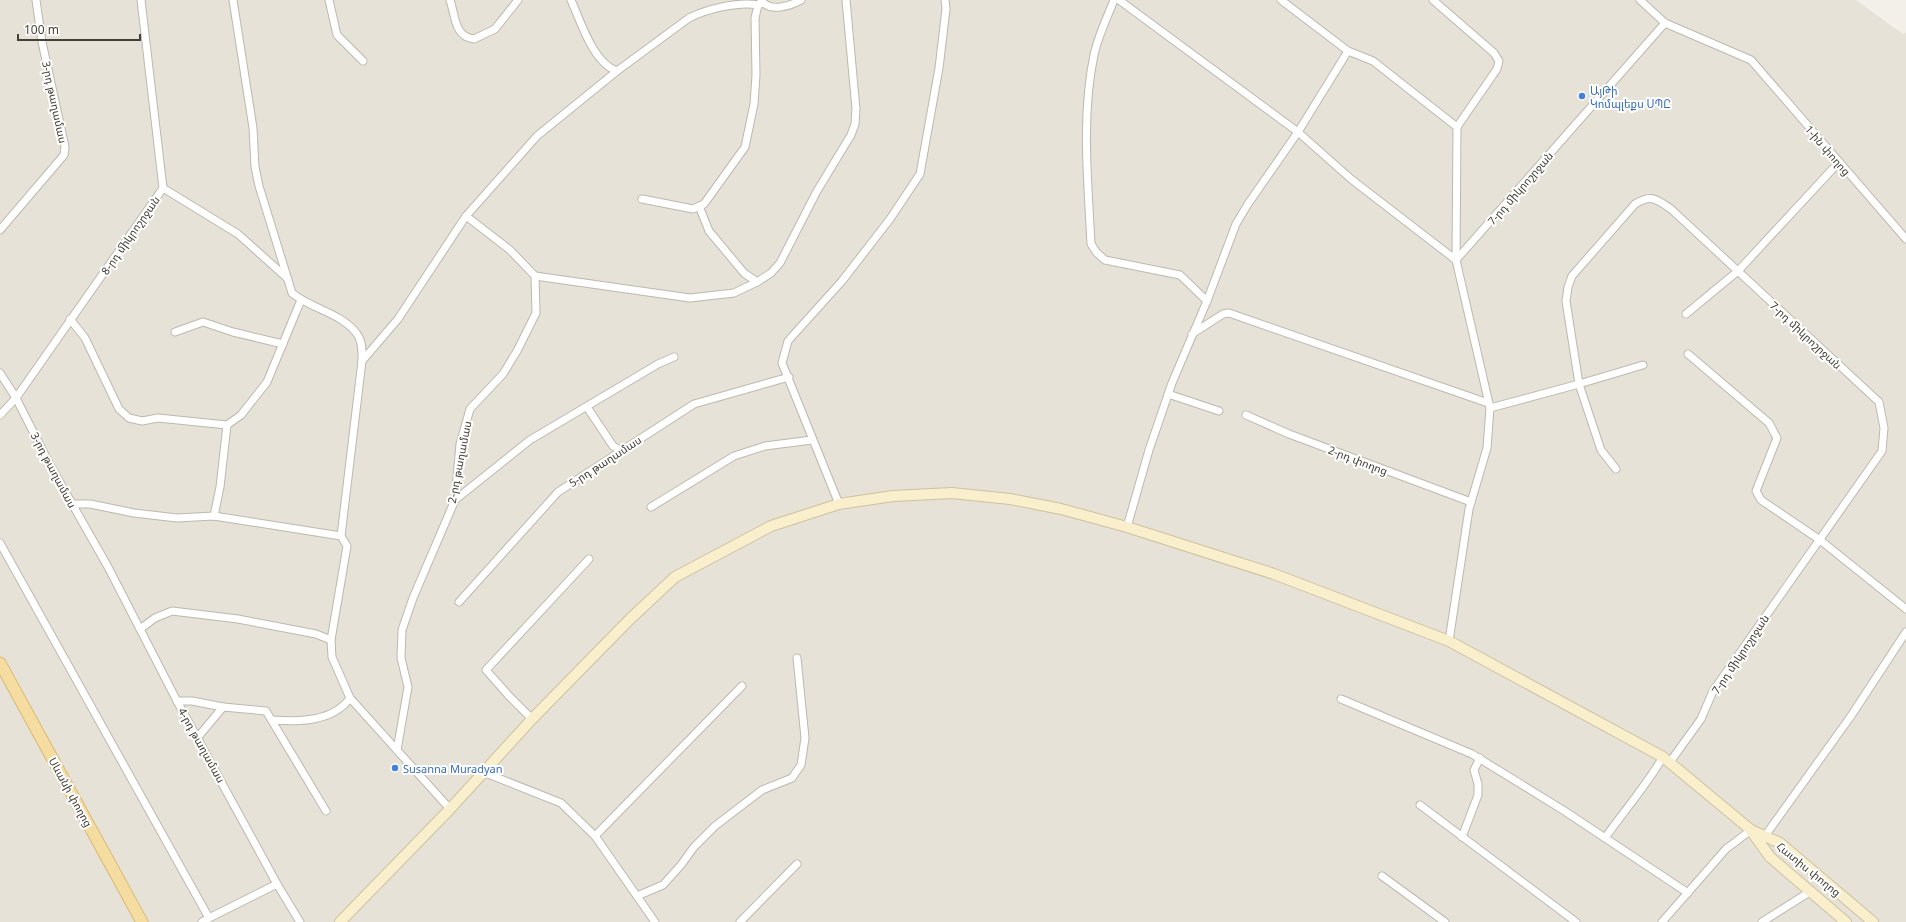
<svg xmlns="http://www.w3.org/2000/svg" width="1906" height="922" viewBox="0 0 1906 922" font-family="'Noto Sans','Noto Sans Armenian',sans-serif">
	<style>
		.residential { fill: #e7e2d8 }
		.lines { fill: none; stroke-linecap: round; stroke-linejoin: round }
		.street-casing { stroke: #beb8ad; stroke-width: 9 }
		.secondary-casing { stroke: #cec19d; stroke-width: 12 }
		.primary-casing { stroke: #d9b971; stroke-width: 13 }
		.street { stroke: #fff; stroke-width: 7 }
		.secondary { stroke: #faefcd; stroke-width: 10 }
		.primary { stroke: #f5dca0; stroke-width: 11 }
		.shop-dot { fill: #3f7fe0; stroke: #fff; stroke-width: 1.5 }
		.labels { text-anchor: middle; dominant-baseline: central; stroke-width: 4; stroke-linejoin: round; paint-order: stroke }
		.shop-label { font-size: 11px; fill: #366cbe; stroke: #fff; text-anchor: start }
		.street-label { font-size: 11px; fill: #464138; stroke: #fff }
	</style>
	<rect width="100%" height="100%" fill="#f3f0e9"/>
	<polygon class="residential" points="0,0 1856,0 1903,34 1906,32 1906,922 0,922"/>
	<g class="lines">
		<defs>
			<g id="street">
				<path d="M233 0 253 128 255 167 259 186 292 293C311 309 342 313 357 334 363 342 362 353 362 361L341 536"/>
				<polyline points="329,0 337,35 363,61"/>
				<path d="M450 0C455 14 454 37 474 39L495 29 518 0"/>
				<path d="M571 0C581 22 593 63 617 71"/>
				<path d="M761 0C770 13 790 6 801 0"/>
				<path d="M1114 0C1107 18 1098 36 1094 55 1081 116 1088 182 1091 244L1097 253 1105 260 1180 275 1207 301"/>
				<polyline points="1119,0 1298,132 1351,179 1456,260 1457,127 1373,61 1348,51 1281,0"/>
				<polyline points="1433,0 1494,53 1499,61 1497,69 1457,127"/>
				<polyline points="1640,0 1665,23 1751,60 1906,239"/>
				<polyline points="163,188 238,234 287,278"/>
				<polyline points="642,199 693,209 704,204 745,147 754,104 756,75 755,18 758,5 763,3"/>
				<polyline points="699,206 709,231 744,273 757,282"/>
				<polyline points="0,230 64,155 65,147 42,42 36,0"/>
				<polyline points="535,276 690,298 734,293 757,282 771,273 780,263 817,191 851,135 855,124 856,109 846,0"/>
				<polyline points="1686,314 1738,271 1839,162"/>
				<polyline points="70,319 85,338 119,409 129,418 142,421 158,418 227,425 241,415 267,382 301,300"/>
				<polyline points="175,332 203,322 233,332 283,344"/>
				<polyline points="1192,334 1223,314 1229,313 1488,403"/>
				<polyline points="1688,354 1769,423 1777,438 1756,491 1761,500 1820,540 1906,609"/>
				<path d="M362 361 398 319 466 216 537 136 617 71 689 18C707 9 739 1 758 5"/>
				<polyline points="0,373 16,398 50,465 108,567 177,701 277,884 300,922"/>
				<polyline points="1168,394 1219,411"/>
				<polyline points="587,407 613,446 621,451"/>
				<polyline points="1490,408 1579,384 1643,365"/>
				<polyline points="0,415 16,398 163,188 141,0"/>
				<polyline points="1246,415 1289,434 1471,502"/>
				<path d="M1616 469 1601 450 1579 384 1566 301 1568 287 1572 276 1635 204C1652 194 1656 199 1671 209L1879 402 1884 428 1882 451 1713 691 1701 719 1670 762"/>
				<polyline points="455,500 530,440 658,364 674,357"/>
				<polyline points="72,504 90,504 134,513 177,518 214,516 341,536 347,546 331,640 332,657 350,698 450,809"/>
				<polyline points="839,504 782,363 788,341 842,281 890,219 920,174 939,68 946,9 945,0"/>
				<polyline points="651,507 734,456 765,446 812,440"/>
				<polyline points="214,516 220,487 227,425"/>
				<polyline points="1127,527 1149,450 1172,383 1207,301 1236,224 1248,204 1298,132 1348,51"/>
				<polyline points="0,543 209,918 277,884"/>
				<polyline points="459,602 558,492 694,404 789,377"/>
				<polyline points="140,629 155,618 172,611 238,619 316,634 331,640"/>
				<polyline points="1449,641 1469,509 1487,448 1490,408 1456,260 1665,23"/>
				<polyline points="1341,699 1472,754 1563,810 1688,893"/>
				<polyline points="177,701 192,701 223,707"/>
				<polyline points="532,719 509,696 486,670 589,559"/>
				<path d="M272 720C298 722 333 722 350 698"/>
				<polyline points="198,737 223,707 266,711 326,811"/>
				<polyline points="397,750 408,687 401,658 402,630 413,598 455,500 460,444 470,409 503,374 517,351 536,313 535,276 510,250 466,216"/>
				<polyline points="483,772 561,803 595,836 655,922"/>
				<polyline points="1420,805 1576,922"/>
				<polyline points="595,836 742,686"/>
				<polyline points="1462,837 1478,795 1478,784 1474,770 1480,758"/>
				<path d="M1605 838C1624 811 1646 786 1663 757"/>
				<polyline points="1762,840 1851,716 1906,632"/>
				<polyline points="1382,876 1445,922"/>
				<polyline points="637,896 663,885 681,865 694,847 715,826 762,790 792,778 801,765 805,738 797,658"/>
				<polyline points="202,922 209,918"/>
				<polyline points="740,922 797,864"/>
				<polyline points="1662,922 1726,849 1751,830"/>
				<polyline points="1762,922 1811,891"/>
			</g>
			<g id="secondary">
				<polyline points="1752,832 1770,857 1846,922"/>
				<polyline points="340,922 450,809 532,719 630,619 675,577 771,526 839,504 893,496 952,493 1010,499 1061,509 1127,527 1274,574 1449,641 1663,757 1751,830 1780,843 1873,922"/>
			</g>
			<polyline id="primary" points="0,663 142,922"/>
		</defs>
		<use href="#street" class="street-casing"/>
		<use href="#secondary" class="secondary-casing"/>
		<use href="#primary" class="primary-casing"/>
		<use href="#street" class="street"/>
		<use href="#secondary" class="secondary"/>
		<use href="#primary" class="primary"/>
	</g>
	<g class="shop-dot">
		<circle cx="1582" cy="96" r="4"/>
		<circle cx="395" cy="768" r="4"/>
	</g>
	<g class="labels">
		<g class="shop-label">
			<text x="1590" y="90">ԱյԹի<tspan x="1590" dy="13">Կոմպլեքս ՍՊԸ</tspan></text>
			<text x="403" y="768">Susanna Muradyan</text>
		</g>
		<g class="street-label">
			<text transform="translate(55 102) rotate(78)">3-րդ թաղամաս</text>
			<text transform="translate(1828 150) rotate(49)">1-ին փողոց</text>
			<text transform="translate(1520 188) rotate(-49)">7-րդ միկրոշրջան</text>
			<text transform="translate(130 235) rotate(-55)">8-րդ միկրոշրջան</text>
			<text transform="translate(1806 335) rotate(43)">7-րդ միկրոշրջան</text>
			<text transform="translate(1358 460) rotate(21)">2-րդ փողոց</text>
			<text transform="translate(605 461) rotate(-33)">5-րդ թաղամաս</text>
			<text transform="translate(459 462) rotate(-79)">2-րդ թաղամաս</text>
			<text transform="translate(54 470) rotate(62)">3-րդ թաղամաս</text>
			<text transform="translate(1740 654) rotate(-56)">7-րդ միկրոշրջան</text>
			<text transform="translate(202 745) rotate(61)">4-րդ թաղամաս</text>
			<text transform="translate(71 792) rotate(61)">Սևանի փողոց</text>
			<text transform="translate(1809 869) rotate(39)">Հատիս փողոց</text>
		</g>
	</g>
	<path d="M18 34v6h122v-6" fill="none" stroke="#464138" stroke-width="2"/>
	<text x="24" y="34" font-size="12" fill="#464138" stroke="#ffffff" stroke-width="3" paint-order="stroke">100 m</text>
</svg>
